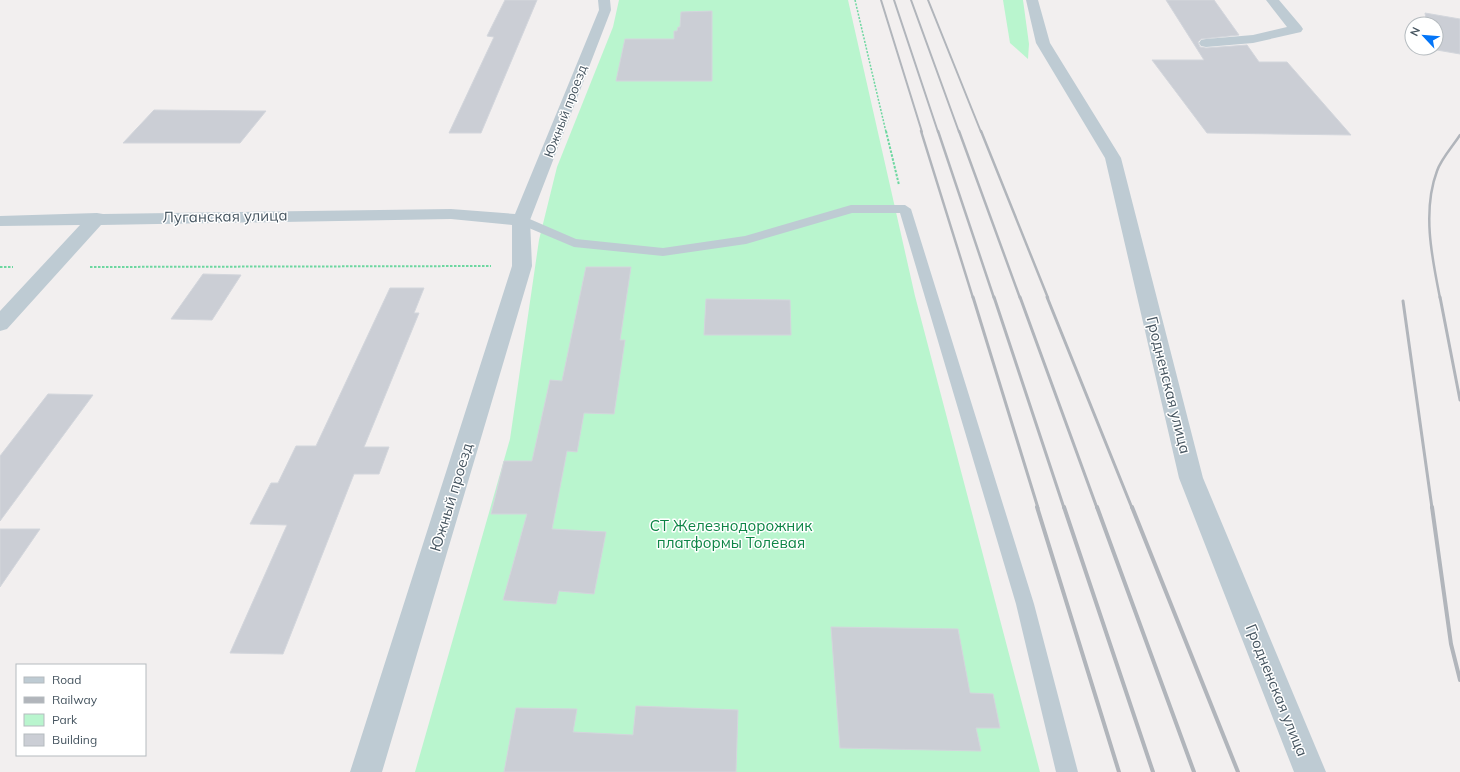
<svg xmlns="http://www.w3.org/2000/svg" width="1460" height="772" viewBox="0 0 1460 772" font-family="Mulish,sans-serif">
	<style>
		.green { fill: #b9f5ce }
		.building { fill: #cbced5; stroke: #d3d6dc }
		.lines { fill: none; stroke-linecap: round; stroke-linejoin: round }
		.path-far1 { stroke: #6dd7a0; stroke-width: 1.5; stroke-dasharray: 2 1.5; stroke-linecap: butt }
		.path { stroke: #6dd7a0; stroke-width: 2; stroke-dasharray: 2.5 1.5; stroke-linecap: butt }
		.service { fill: #becbd3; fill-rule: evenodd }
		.minor { fill: #becbd3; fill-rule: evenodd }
		.rail-far3 { stroke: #b1b5bb; stroke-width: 2 }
		.rail-far2 { stroke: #b1b5bb; stroke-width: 2.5 }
		.rail-far1 { stroke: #b1b5bb; stroke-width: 3 }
		.rail { stroke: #b1b5bb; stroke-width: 4 }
		.labels { text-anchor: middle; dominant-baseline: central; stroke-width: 3; stroke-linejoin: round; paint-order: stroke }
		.far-street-label { font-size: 13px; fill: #45545f; stroke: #fff }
		.street-label { font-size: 15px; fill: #45545f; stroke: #fff }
		.park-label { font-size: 15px; fill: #0c8545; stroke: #fff }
	</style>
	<rect width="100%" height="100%" fill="#f2efef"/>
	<g class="green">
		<polygon points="619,0 848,0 915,296 1040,772 415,772 510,439 539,240 557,167 613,27"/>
		<polygon points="1003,0 1023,0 1029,44 1028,59 1010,43"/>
	</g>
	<g class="building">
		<polygon points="505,0 537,0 481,133 449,133 494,37 487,36"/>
		<polygon points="1166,0 1214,0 1239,35 1201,39 1198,42 1200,47 1206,48 1247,45 1259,62 1287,62 1351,135 1207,133 1152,60 1204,60"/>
		<polygon points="712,11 712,81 616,81 625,39 674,39 674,31 677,31 678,27 680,27 681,12"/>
		<polygon points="1425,13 1460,19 1460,54 1431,49 1436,48 1436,24 1427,24"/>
		<polygon points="154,110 266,111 240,143 123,143"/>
		<polygon points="586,267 631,267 620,340 625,340 614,414 584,413 577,452 567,451 552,529 606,532 594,594 559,591 556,604 503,600 527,514 491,514 504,461 532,461 550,380 562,381"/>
		<polygon points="203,274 241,275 212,320 171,319"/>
		<polygon points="390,288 424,288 414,313 419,313 364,447 389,447 379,474 354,474 283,654 230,653 287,525 250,524 271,483 278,483 296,446 316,446"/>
		<polygon points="706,299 790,300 791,335 704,335"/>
		<polygon points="48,394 93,395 0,521 0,456"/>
		<polygon points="0,529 40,529 0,587"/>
		<polygon points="831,627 958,629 970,693 993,694 1000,728 976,728 981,751 840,748"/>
		<polygon points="636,706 738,710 736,772 504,772 516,708 577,709 573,732 633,735"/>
	</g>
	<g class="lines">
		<polyline class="path-far1" points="855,0 886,132"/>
		<g class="path">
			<polyline points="886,131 899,185"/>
			<polyline points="0,267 13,267"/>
			<polyline points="90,267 491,266"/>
		</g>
		<polygon class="service" points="851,205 905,205 911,209 1034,604 1078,772 1056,772 1016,604 900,213 852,213 746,244 663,256 574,247 517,223 515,220 521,216 525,217 576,239 663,248 745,236"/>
		<g class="minor">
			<polygon points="598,0 610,0 611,10 530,220 532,266 382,772 350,772 512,266 512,225 451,219 101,225 7,329 0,331 0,311 80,225 0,226 0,216 97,213 103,214 451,209 515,214 599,10"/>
			<polygon points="1026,0 1038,0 1050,43 1121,158 1203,478 1326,772 1294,772 1179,478 1105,158 1036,43"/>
			<polygon points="1266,0 1279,0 1301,26 1303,29 1301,32 1253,43 1206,47 1201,46 1199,43 1201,40 1206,39 1253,35 1287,27"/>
		</g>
		<g class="rail-far3">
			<polyline points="881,0 922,132"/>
			<polyline points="894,0 938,132"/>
			<polyline points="911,0 959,132"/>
			<polyline points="928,0 981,132"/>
		</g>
		<g class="rail-far2">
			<polyline points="921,131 973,298"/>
			<polyline points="938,131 994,298"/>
			<polyline points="959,131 1020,298"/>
			<polyline points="981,131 1048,298"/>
			<path d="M1440 298C1432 258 1422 211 1437 171 1441 159 1453 146 1460 135"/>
		</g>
		<g class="rail-far1">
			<polyline points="973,297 1038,508"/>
			<polyline points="994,297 1064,508"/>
			<polyline points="1020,297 1097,508"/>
			<polyline points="1047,297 1132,508"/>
			<polyline points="1440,297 1460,400"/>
			<polyline points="1403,301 1432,508"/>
		</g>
		<g class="rail">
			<polyline points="1037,507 1119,772"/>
			<polyline points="1064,507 1153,772"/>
			<polyline points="1097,507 1194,772"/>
			<polyline points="1132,507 1238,772"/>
			<polyline points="1432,507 1451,644 1460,680"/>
		</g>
	</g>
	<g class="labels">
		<g class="far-street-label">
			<text transform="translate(565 111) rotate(-69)">Южный проезд</text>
		</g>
		<g class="street-label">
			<text transform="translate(225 216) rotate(-1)">Луганская улица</text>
			<text transform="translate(1169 385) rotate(76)">Гродненская улица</text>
			<text transform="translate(451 497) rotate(-73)">Южный проезд</text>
			<text transform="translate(1277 690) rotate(68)">Гродненская улица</text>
		</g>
		<g class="park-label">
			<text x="731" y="525">СТ Железнодорожник<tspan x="731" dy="17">платформы Толевая</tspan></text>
		</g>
	</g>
	<rect x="16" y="664" width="130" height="92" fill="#ffffff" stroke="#b5bbbf"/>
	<rect x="24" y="677" width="20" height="6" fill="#becbd3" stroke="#b5bbbf"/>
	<text x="52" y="684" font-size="12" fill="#45545f">Road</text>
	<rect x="24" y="697" width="20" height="6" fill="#b1b5bb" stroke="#b5bbbf"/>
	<text x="52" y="704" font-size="12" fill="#45545f">Railway</text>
	<rect x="24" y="714" width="20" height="12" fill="#b9f5ce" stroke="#b5bbbf"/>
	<text x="52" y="724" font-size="12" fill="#45545f">Park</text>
	<rect x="24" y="734" width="20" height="12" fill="#cbced5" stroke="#b5bbbf"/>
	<text x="52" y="744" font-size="12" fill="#45545f">Building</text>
	<g transform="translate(1424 36) rotate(296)"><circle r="19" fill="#ffffff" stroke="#b5bbbf"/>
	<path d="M0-3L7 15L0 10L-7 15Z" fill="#0375f8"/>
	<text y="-6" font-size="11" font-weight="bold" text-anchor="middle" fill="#45545f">N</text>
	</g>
</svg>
